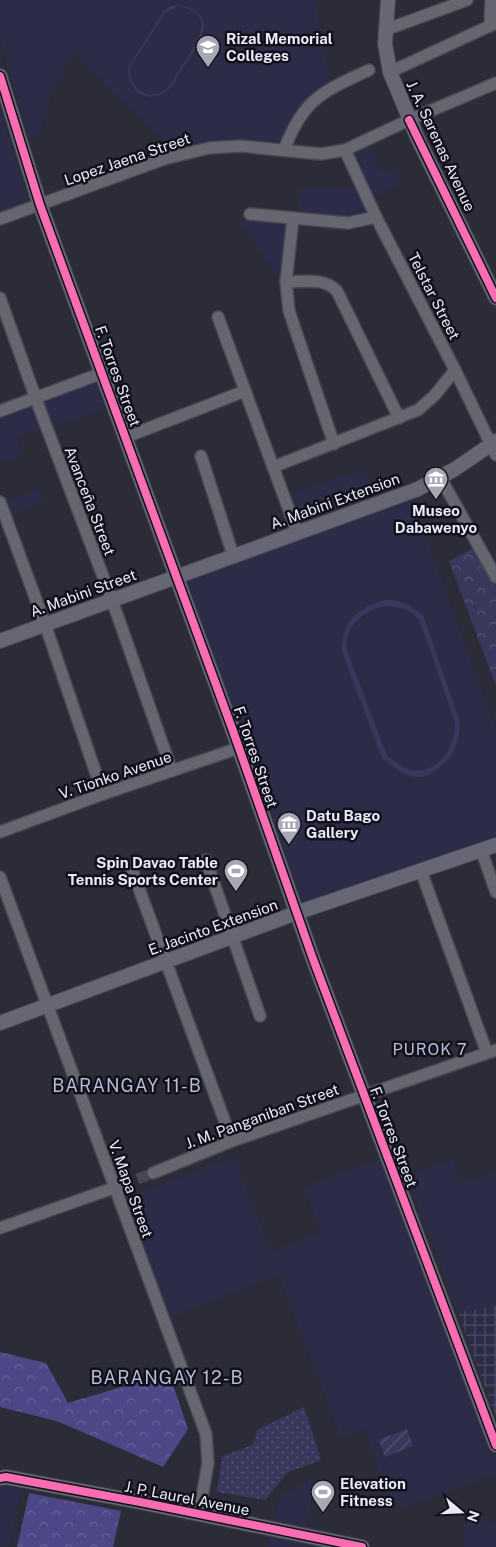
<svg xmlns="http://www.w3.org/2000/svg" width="496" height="1547" viewBox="0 0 496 1547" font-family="'Public Sans',sans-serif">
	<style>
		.built { fill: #2d2c48 }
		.industrial { fill: url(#industrial-grid) }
		.grass { fill: url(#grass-dots) }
		.forest { fill: url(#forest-crowns) }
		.park { fill: url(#park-crowns) }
		.garden { fill: url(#garden-furrows) }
		.pitch { fill: #39375c; fill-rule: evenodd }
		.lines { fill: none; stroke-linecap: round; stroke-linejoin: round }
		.minor-tunnel { stroke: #484855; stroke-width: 11; stroke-dasharray: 11 5.5; stroke-linecap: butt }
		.minor-casing { stroke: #484753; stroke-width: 14 }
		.major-casing { stroke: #484753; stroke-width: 16 }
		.minor { stroke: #666670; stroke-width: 11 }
		.major { stroke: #666674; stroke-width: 14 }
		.cycleway-casing { stroke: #11111b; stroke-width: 11 }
		.cycleway { stroke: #f96db3; stroke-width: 8 }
		.labels { text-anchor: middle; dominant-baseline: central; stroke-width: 5; stroke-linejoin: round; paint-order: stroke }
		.poi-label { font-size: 15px; font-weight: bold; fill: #e9e9f9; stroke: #11111b; text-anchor: start }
		.street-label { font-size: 15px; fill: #e9e9f9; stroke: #11111b }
		.neighbourhood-label { font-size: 16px; letter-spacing: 1px; fill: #babbd9; stroke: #11111b }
		.quarter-label { font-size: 18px; letter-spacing: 1px; fill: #babbd9; stroke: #11111b }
	</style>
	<defs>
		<pattern id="industrial-grid" width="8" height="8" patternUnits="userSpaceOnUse" patternTransform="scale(1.25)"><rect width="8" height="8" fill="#2d2c48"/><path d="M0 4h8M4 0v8" fill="none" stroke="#4b4b63"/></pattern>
		<pattern id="grass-dots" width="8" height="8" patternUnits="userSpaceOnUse" patternTransform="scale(1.25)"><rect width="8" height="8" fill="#39375c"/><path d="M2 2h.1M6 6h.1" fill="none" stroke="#565474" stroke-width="1.8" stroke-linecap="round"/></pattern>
		<pattern id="forest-crowns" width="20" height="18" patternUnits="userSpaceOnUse" patternTransform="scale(1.25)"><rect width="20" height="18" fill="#4c4887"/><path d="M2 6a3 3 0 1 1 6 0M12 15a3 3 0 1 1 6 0" fill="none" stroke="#666299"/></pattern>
		<pattern id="park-crowns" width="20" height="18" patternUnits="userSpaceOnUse" patternTransform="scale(1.25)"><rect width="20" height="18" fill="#39375c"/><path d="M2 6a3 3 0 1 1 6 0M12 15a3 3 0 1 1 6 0" fill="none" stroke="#565474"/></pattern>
		<pattern id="garden-furrows" width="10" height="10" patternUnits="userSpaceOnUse" patternTransform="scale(1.25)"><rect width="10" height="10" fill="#39375c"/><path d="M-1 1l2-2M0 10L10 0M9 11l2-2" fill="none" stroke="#565474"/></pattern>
	</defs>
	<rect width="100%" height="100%" fill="#2c2c38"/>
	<g class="built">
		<polygon points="0,0 315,0 331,83 307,100 297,113 281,141 243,139 225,140 173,149 72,53 52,94 38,137 29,139 0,40"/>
		<polygon points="0,110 28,201 0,212"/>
		<polygon points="368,146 382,173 393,168 401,183 374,197 382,213 352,218 298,214 300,186 357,190 352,155"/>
		<polygon points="239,219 282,223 288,231 283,286"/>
		<polygon points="95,381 105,408 52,428 42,402"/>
		<polygon points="34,403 43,426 16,437 22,455 0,463 0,416"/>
		<polygon points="364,470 376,495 304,523 293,492"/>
		<polygon points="39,489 44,502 9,516 4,502"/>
		<polygon points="412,498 496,730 496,836 303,903 248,752 254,747 255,739 249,733 241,732 186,582"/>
		<polygon points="234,1157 271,1251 321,1232 304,1187 383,1157 490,1442 496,1459 496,1474 404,1508 388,1495 364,1429 341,1438 279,1275 171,1317 124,1199"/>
		<polygon points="452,1159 461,1184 496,1171 496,1306 458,1312 407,1175"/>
		<polygon points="316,1478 306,1526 275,1520 280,1495"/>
		<polygon points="0,1485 21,1489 9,1547 0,1545"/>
		<polygon points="465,1517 496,1523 496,1547 463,1547"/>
		<polygon points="269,1538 316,1547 268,1547"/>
	</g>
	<polygon class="industrial" points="496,1306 496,1414 495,1415 458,1312"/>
	<polygon class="grass" points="304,1407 321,1460 288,1472 265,1500 217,1492 222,1456 253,1445 257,1430"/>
	<g class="forest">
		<polygon points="0,1352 46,1363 68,1403 169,1373 188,1429 163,1467 57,1421 0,1407"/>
		<polygon points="29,1493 121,1511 113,1547 17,1547"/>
	</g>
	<polygon class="park" points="473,548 496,586 496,686 449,561"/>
	<polygon class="garden" points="407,1429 413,1446 385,1457 379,1440"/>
	<g class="pitch">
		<path d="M178 5C223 13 199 44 183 68 178 75 173 88 165 92 144 105 127 88 128 67L164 11 170 6ZM178 6C219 14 197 42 183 64 178 72 172 85 165 90 148 103 127 86 130 67L165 13Z"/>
		<path d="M385 600C401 599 410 605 423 615L460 722C459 743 454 757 437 769 433 773 426 777 420 777 405 777 393 767 382 758L342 652C341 623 358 607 385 600ZM384 606C399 606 408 609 419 619L455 722C456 747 439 775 410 770 401 768 394 761 387 756L346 648C347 643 347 636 349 632 355 618 370 610 384 606Z"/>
	</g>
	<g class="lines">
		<polyline class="minor-tunnel" points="122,1185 153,1173"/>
		<defs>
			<g id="minor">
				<polyline points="490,26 491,0"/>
				<polyline points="385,30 467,0"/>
				<polyline points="390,72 496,23"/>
				<path d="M284 150C303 99 322 92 369 70"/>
				<polyline points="345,150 376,217 455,370 496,455"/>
				<polyline points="250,214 348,223 376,217"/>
				<polyline points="293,218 286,282 289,311 334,444"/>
				<polyline points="0,219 164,159 209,148 240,146 321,154 345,150 409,120 496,83"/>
				<path d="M286 282C304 282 324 277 337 291L399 418"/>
				<polyline points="0,298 40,410 112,600 172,771"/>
				<polyline points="218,317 297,532"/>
				<polyline points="0,411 102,373"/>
				<polyline points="126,437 245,391"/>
				<polyline points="201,456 233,555"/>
				<polyline points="273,467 418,410 435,395 455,370"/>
				<polyline points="440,477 496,577"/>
				<polyline points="0,502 45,624 103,794"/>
				<polyline points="0,832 103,794 239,748"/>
				<polyline points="481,850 496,892"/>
				<polyline points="206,860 260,1016"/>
				<polyline points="131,867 232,1141"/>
				<polyline points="421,871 487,1053"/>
				<polyline points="0,877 206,1434 208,1463 199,1514"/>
				<polyline points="153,1173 232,1141 496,1050"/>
				<polyline points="0,1228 122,1185"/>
			</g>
			<g id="major">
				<polyline points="388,0 385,44 390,72 417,137 496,298"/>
				<polyline points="0,76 40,205 233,731 313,959 496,1445"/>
				<polyline points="0,641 418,489 455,469 496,441"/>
				<polyline points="0,1023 296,913 496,845"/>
				<polyline points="0,1478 6,1477 140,1502 362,1547"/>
			</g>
		</defs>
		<use href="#minor" class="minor-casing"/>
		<use href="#major" class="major-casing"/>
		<use href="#minor" class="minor"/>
		<use href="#major" class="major"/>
		<defs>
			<g id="cycleway">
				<polyline points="0,76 40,205 233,731 313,959 496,1445"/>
				<polyline points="409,120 496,298"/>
				<polyline points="0,1478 6,1477 140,1502 362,1547"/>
			</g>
		</defs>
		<use href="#cycleway" class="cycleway-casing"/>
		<use href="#cycleway" class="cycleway"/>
	</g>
	<defs>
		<symbol id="university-pin" viewBox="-11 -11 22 30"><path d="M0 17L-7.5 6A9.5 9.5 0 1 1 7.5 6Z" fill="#a7a7b5" stroke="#11111b"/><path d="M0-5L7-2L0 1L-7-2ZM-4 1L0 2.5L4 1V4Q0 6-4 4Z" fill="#fff"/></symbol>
		<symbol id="museum-pin" viewBox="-11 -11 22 30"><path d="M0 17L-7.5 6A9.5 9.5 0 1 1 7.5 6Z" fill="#a7a7b5" stroke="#11111b"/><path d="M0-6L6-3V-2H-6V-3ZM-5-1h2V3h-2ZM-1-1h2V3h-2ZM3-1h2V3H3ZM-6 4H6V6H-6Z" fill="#fff"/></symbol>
		<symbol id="stadium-pin" viewBox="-11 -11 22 30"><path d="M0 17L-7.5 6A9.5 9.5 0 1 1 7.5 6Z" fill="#a7a7b5" stroke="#11111b"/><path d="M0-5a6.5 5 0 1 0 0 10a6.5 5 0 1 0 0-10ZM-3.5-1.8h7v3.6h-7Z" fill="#fff"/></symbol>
	</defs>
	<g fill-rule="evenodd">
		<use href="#university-pin" x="194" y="33" width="28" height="38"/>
		<use href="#museum-pin" x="422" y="465" width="28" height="38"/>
		<use href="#museum-pin" x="275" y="810" width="28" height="38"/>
		<use href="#stadium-pin" x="222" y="857" width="28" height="38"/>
		<use href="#stadium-pin" x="309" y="1478" width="28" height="38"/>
	</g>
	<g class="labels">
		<g class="poi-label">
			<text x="226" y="38">Rizal Memorial<tspan x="226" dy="17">Colleges</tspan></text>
			<text x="436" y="510" text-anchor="middle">Museo<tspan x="436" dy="17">Dabawenyo</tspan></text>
			<text x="306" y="815">Datu Bago<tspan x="306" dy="17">Gallery</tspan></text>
			<text x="218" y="862" text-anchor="end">Spin Davao Table<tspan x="218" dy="17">Tennis Sports Center</tspan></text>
			<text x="340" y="1483">Elevation<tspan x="340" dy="17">Fitness</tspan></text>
		</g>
		<g class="street-label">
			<text transform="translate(441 146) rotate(65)">J. A. Sarenas Avenue</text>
			<text transform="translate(127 159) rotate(-19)">Lopez Jaena Street</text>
			<text transform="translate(434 296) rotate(63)">Telstar Street</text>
			<text transform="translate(118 376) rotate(70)">F. Torres Street</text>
			<text transform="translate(90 501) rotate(69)">Avanceña Street</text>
			<text transform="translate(335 501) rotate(-20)">A. Mabini Extension</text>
			<text transform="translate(83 593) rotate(-20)">A. Mabini Street</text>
			<text transform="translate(256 757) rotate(71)">F. Torres Street</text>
			<text transform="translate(115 775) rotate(-19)">V. Tionko Avenue</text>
			<text transform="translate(213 927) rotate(-20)">E. Jacinto Extension</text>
			<text transform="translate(262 1116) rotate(-20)">J. M. Panganiban Street</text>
			<text transform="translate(394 1137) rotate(69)">F. Torres Street</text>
			<text transform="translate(131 1189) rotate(70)">V. Mapa Street</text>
			<text transform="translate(187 1498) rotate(11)">J. P. Laurel Avenue</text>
		</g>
		<g class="neighbourhood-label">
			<text x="430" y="1049">PUROK 7</text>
		</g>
		<g class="quarter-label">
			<text x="127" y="1085">BARANGAY 11-B</text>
			<text x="167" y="1377">BARANGAY 12-B</text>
		</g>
	</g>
	<g transform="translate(461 1512) rotate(109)" stroke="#11111b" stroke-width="4" paint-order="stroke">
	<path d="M0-4L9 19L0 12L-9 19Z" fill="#e9e9f9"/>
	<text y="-8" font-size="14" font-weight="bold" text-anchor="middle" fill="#e9e9f9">N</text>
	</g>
</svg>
